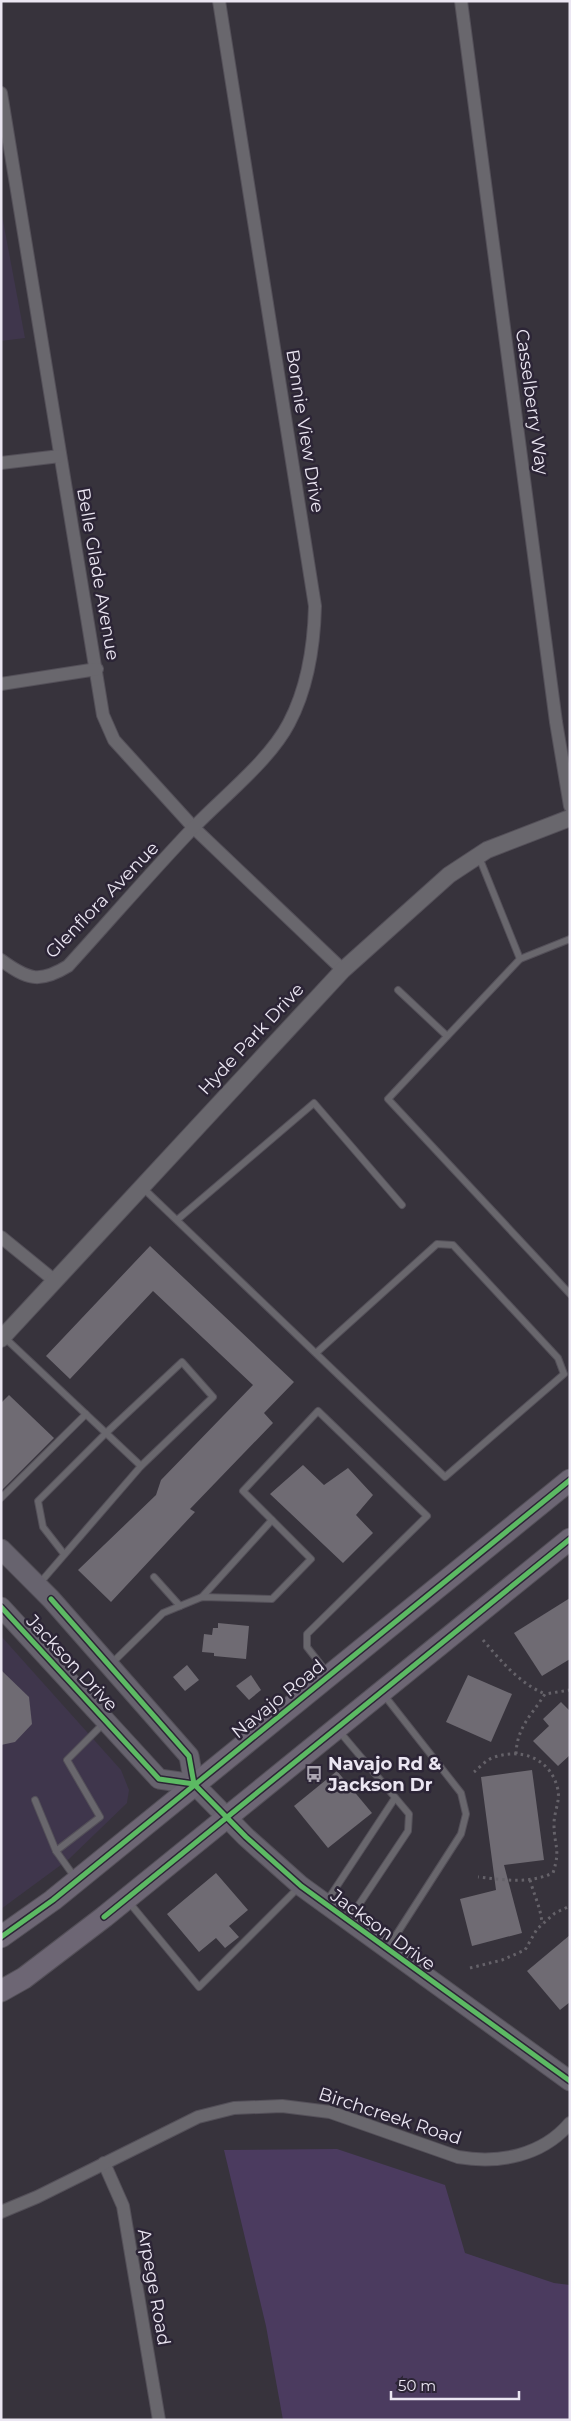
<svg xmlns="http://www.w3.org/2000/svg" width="571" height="2421" viewBox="0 0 571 2421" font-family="Montserrat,sans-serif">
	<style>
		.built { fill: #3f364c }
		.green { fill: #4b3b5f }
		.building { fill: #6f6b73 }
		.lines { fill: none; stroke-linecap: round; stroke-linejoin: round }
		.service-casing { stroke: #545059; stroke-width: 8 }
		.minor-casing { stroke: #545059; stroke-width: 14 }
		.tertiary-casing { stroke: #545059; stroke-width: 18 }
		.secondary-casing { stroke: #545059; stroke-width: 21 }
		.primary-casing { stroke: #545059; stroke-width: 23 }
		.path { stroke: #656269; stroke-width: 3; stroke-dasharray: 2.5 4; stroke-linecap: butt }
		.service { stroke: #69676d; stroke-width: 6 }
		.minor { stroke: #69676d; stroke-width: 12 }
		.tertiary { stroke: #69676d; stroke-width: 16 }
		.secondary { stroke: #67636e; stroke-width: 19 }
		.primary { stroke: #6d6674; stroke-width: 21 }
		.cycleway-casing { stroke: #2c2536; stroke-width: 8 }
		.cycleway { stroke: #5cba63; stroke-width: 5 }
		.labels { text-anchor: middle; stroke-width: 5; stroke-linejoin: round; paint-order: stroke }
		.street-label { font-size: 18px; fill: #ebe6f2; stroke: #2c2536 }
		.poi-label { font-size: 18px; font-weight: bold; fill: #ebe6f2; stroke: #2c2536; text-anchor: start }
	</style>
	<rect width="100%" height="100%" fill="#37333c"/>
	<g class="built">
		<polygon points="1,210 25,338 1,341"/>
		<polygon points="1,1636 121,1770 129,1790 127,1803 69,1859 1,1909"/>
	</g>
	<polygon class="green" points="337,2149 445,2185 465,2253 554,2283 570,2285 570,2420 283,2420 266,2326 224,2150"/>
	<g class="building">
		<polygon points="150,1246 294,1382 264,1413 273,1423 190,1509 195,1512 111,1602 78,1570 156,1495 161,1480 253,1385 153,1291 70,1379 46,1356"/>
		<polygon points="9,1395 54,1438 1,1491 1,1403"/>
		<polygon points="303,1465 324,1485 348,1468 373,1495 356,1515 373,1533 343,1563 270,1494"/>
		<polygon points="570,1598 570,1659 542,1676 514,1633"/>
		<polygon points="218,1623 249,1626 246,1659 214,1656 214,1653 202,1652 204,1634 212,1635 213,1628 218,1628"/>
		<polygon points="187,1665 199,1680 185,1691 173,1677"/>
		<polygon points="1,1670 29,1697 32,1724 15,1742 1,1745"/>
		<polygon points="251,1675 261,1690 249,1700 236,1686"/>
		<polygon points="468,1675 512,1694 491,1742 446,1722"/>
		<polygon points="561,1702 570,1711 570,1755 558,1766 533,1741 549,1726 543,1719"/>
		<polygon points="532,1770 544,1860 504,1865 522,1933 472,1946 460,1899 496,1890 481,1777"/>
		<polygon points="337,1771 372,1813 328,1848 294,1806"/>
		<polygon points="216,1873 248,1910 229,1926 239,1937 225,1948 216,1938 199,1952 167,1914"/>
		<polygon points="570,1935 570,2002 560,2010 527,1971"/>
	</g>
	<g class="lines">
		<g class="service-casing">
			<g id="service">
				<polyline points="479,857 520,959"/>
				<polyline points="570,939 520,959 388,1099 570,1294"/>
				<polyline points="398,990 447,1036"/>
				<polyline points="143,1188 445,1477 564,1374 558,1358 453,1245 437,1244 316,1353"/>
				<polyline points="177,1220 314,1103 402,1205"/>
				<polyline points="4,1337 141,1466 213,1397 182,1362 106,1433 38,1501 43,1527 64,1554"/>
				<polyline points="1,1498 86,1414"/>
				<polyline points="154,1577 180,1606"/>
				<polyline points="39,1584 141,1466"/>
				<polyline points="202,1597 272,1520"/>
				<polyline points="110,1665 163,1613 202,1597 272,1599 311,1559 243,1491 318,1411 427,1516 307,1634 307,1647 328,1674"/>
				<polyline points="384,1695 461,1793 466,1814 461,1834 389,1946"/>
				<polyline points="339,1731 409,1814 408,1831 350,1918"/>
				<polyline points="35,1800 56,1851"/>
				<polyline points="76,1879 56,1851 100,1817 67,1760 104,1723"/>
				<polyline points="128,1901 199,1987 300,1886"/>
				<polyline points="327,1901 395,1798"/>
			</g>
		</g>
		<g class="minor-casing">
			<g id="minor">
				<polyline points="461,1 556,722 570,806"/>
				<polyline points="1,93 103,715 114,740 194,828 343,970"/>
				<polyline points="1,463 60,456"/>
				<polyline points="1,684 97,669"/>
				<path d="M1,960C27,979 39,984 68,966C110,920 151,872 195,826C224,796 270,760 289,723C308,687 314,647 315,606L219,1"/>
				<polyline points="1,1237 55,1281"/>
				<polyline points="104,2163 123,2206 159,2420"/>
				<path d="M1,2212L37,2197L198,2117L234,2108L282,2106L330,2112L458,2157C499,2164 542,2156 570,2123"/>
			</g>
		</g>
		<g class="tertiary-casing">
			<polyline id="tertiary" points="1,1339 343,970 449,875 487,850 570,818"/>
		</g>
		<g class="secondary-casing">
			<g id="secondary">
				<polyline points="1,1549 51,1599 189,1756 194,1784 246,1837 301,1886 570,2081"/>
				<polyline points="1,1607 159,1779 194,1784"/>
			</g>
		</g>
		<g class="primary-casing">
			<g id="primary">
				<polyline points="1,1937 53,1900 570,1480"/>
				<polyline points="1,1991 24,1978 104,1917 570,1539"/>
			</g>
		</g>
		<g class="path">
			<path d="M483,1640C501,1661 519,1683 545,1694"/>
			<path d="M516,1754C517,1727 531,1716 545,1694L570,1690"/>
			<path d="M474,1772C479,1768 485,1761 492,1758C521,1747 551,1758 558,1790C560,1802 554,1812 554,1824C554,1847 561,1848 553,1873C528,1884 505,1880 478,1877"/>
			<path d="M530,1880C534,1895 541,1908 542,1924"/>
			<polyline points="470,1968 502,1960 525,1950 537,1929 555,1913 570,1906"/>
		</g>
		<use href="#service" class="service"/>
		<use href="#minor" class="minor"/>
		<use href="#tertiary" class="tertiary"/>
		<use href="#secondary" class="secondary"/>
		<use href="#primary" class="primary"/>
		<g class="cycleway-casing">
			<g id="cycleway">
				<polyline points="51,1599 189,1756 194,1784 246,1837 301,1886 570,2081"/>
				<polyline points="1,1607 159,1779 194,1784"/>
				<polyline points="104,1917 570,1539"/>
				<polyline points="1,1937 53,1900 570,1480"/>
			</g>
		</g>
		<use href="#cycleway" class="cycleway"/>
	</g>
	<defs>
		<g id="bus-bare" transform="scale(1.35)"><path d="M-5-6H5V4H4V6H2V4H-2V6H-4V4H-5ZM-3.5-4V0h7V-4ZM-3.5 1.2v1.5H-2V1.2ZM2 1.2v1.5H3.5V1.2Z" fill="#aca7b2" stroke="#2c2536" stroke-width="2.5" paint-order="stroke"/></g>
	</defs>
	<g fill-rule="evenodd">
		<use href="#bus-bare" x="314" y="1774"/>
	</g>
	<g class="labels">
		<g class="street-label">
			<text transform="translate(532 402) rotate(82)" y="6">Casselberry Way</text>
			<text transform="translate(305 431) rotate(81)" y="6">Bonnie View Drive</text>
			<text transform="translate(98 574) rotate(80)" y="6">Belle Glade Avenue</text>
			<text transform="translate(102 900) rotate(-46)" y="6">Glenflora Avenue</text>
			<text transform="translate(251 1039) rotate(-47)" y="6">Hyde Park Drive</text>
			<text transform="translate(72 1663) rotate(47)" y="6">Jackson Drive</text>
			<text transform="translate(278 1699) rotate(-39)" y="6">Navajo Road</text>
			<text transform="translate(383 1930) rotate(36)" y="6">Jackson Drive</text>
			<text transform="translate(390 2116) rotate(18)" y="6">Birchcreek Road</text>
			<text transform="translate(154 2287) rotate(80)" y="6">Arpege Road</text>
		</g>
		<g class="poi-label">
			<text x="328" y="1770">Navajo Rd &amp;<tspan x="328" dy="21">Jackson Dr</tspan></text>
		</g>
	</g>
	<rect width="571" height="2421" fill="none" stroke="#ebe6f2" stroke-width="5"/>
	<path d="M391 2391v8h128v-8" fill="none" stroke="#ebe6f2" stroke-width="2.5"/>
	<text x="398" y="2391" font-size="15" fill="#ebe6f2" stroke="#2c2536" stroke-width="4" paint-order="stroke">50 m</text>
</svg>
